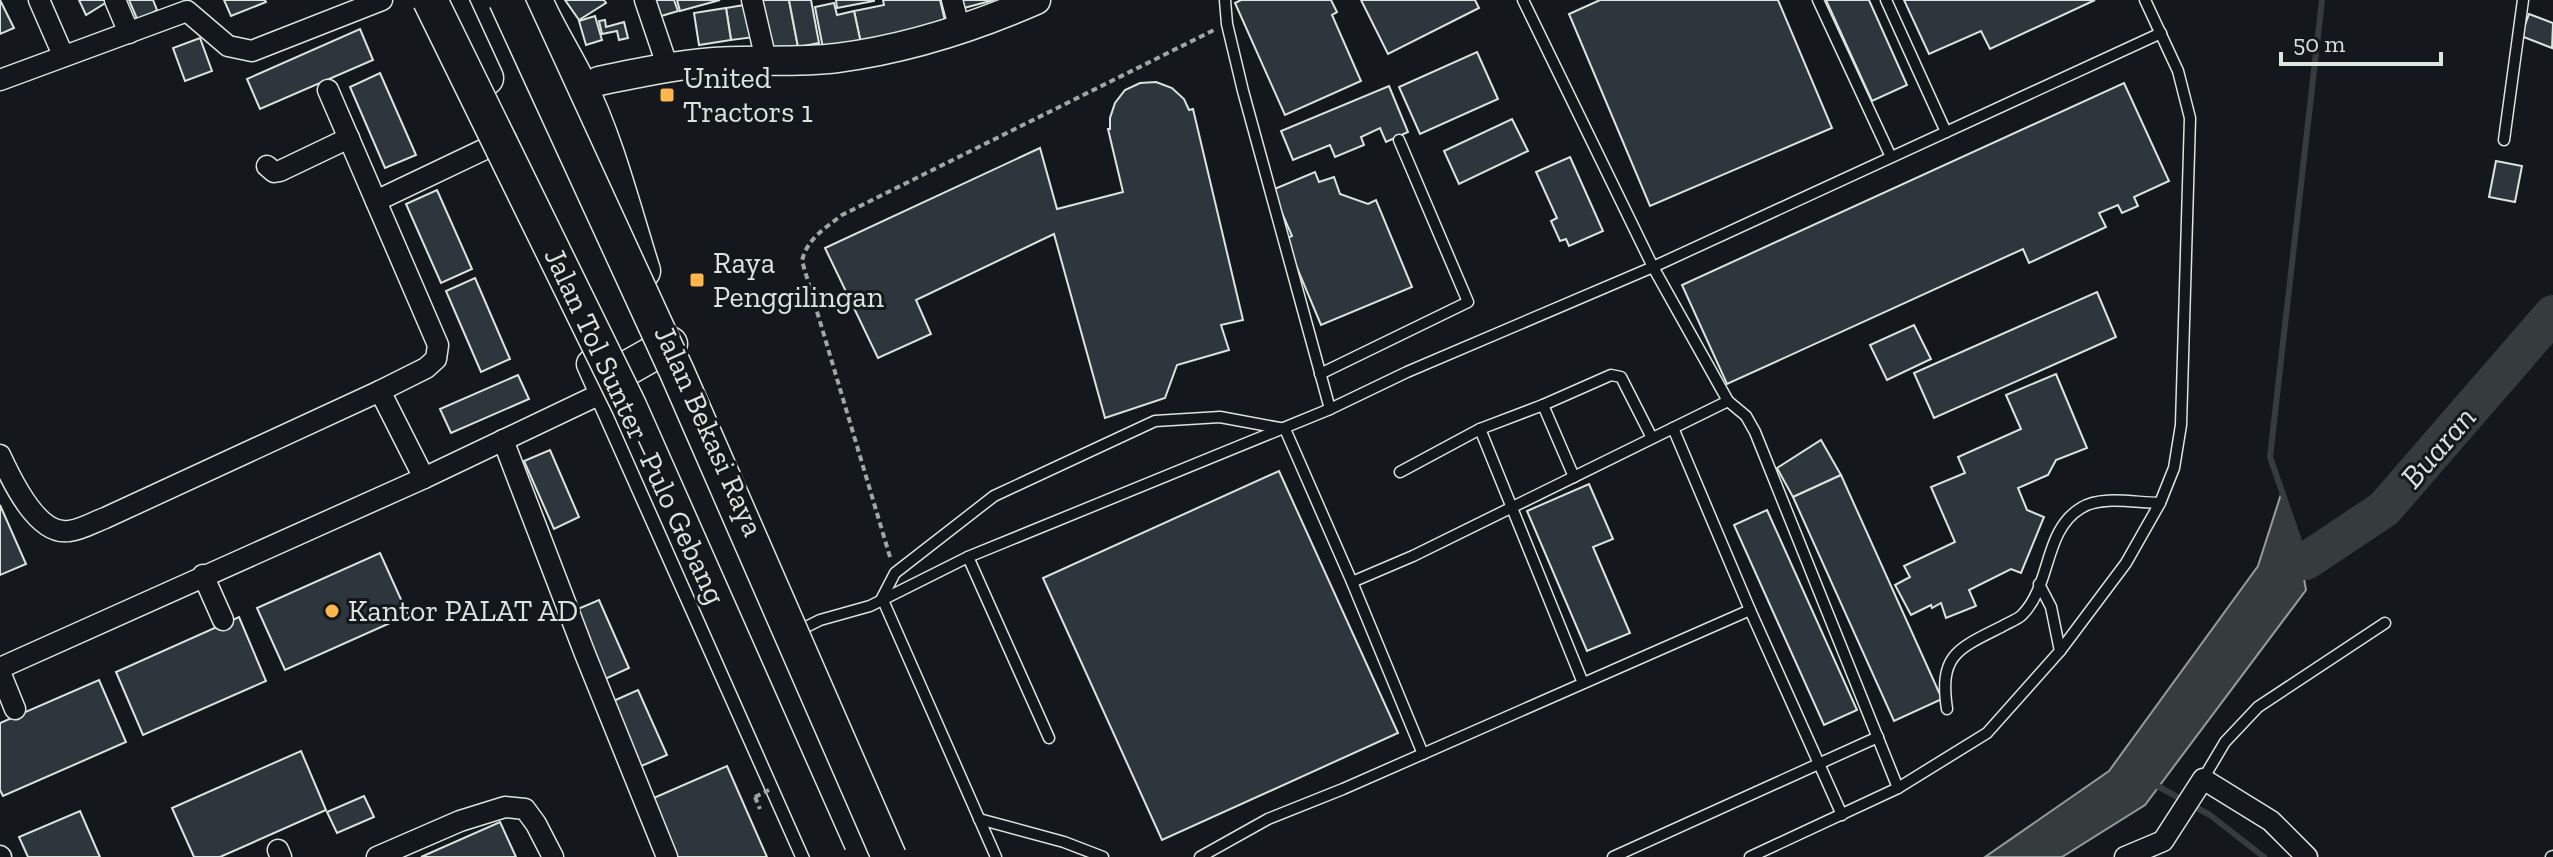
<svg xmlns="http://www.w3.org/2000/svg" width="2553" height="857" viewBox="0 0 2553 857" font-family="'Zilla Slab',serif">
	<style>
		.water { fill: #363b3e; stroke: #939e99; stroke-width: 2 }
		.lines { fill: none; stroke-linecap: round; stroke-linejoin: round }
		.stream { stroke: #363b3e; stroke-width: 6 }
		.river { stroke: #363b3e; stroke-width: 38 }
		.building { fill: #2c363c; stroke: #d8e6dc; stroke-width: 2 }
		.lane-casing { stroke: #d8e6dc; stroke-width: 13 }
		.street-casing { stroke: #d8e6dc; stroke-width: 23 }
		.secondary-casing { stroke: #d8e6dc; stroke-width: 31 }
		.highway-casing { stroke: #d8e6dc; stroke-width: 37 }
		.path { stroke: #9da8a2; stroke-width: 4; stroke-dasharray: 6 4; stroke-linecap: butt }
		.lane { stroke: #14181c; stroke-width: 10 }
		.street { stroke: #14181c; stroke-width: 20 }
		.secondary { stroke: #14181c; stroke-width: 28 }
		.highway { stroke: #14181c; stroke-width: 34 }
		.highway-bridge-casing { stroke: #d8e6dc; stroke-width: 37; stroke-linecap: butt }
		.path-bridge { stroke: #9da8a2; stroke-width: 4; stroke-dasharray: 6 4; stroke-linecap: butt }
		.highway-bridge { stroke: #14181c; stroke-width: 34 }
		.poi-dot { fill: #ffb74d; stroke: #14181c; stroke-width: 3 }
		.labels { text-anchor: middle; stroke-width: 6; stroke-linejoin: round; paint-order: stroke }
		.poi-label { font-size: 30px; fill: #d8e6dc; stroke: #14181c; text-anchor: start }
		.street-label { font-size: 30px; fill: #d8e6dc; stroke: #14181c }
		.water-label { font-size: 32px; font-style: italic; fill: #d8e6dc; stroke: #14181c }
	</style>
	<rect width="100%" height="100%" fill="#14181c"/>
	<polygon class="water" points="2282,491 2297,538 2306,590 2145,805 2062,857 1985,857 2109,771 2258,566"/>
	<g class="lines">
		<g class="stream">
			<polyline points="2299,569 2306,561 2270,457 2322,0"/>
			<polyline points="2152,783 2210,815 2264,857"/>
		</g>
		<polyline class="river" points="2306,561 2384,509 2553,314"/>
	</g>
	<g class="building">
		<polygon points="0,0 14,28 0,34"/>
		<polygon points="79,0 106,0 107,2 86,15"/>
		<polygon points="129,0 153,0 157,10 138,21"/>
		<polygon points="224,0 265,0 266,2 231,16"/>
		<polygon points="565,0 604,0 606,3 579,20"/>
		<polygon points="649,0 674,0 678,11 658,17"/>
		<polygon points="677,0 720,0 680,11"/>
		<polygon points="760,0 789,0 798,47 769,52"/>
		<polygon points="789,0 811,0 819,43 798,47"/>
		<polygon points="836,0 874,0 874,1 837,8"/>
		<polygon points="883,0 940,0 947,29 862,48 854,11 884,5"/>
		<polygon points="961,0 994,0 964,8"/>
		<polygon points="1241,0 1331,0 1337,12 1332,15 1361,81 1285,115 1235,3"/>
		<polygon points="1361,0 1475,0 1479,8 1388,54"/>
		<polygon points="1600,0 1778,0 1832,128 1650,206 1569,14"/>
		<polygon points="1826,0 1869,0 1907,85 1872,101"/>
		<polygon points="1904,0 2095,0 1990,49 1981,31 1929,54"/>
		<polygon points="834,3 837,15 854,11 862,48 823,48 815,7"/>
		<polygon points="750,4 755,37 731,40 726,8"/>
		<polygon points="726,8 731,40 699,45 694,13"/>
		<polygon points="2529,14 2553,23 2552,48 2521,36"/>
		<polygon points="595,16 602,40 586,45 579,21"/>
		<polygon points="605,20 606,27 624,22 628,38 619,40 617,31 602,34 599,21"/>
		<polygon points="360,29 373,60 260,109 247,79"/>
		<polygon points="200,38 212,71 185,81 173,48"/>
		<polygon points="1477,52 1498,99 1420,134 1399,87"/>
		<polygon points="380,73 416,155 385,168 350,87"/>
		<polygon points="1156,82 1172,88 1184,99 1189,110 1193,109 1243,320 1221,325 1229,350 1177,365 1165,398 1105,418 1054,234 916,300 931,334 878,358 825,248 1040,148 1057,209 1123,192 1108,129 1110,129 1110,118 1115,103 1125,90 1140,83"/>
		<polygon points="2124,83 2169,181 2134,197 2138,206 2122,213 2118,205 2099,213 2106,227 2029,263 2023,249 1727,384 1682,285"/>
		<polygon points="1389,86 1408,132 1386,142 1380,128 1361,137 1364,145 1335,157 1330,145 1293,160 1281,131"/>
		<polygon points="1512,119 1528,151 1459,184 1444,151"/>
		<polygon points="1570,157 1603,231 1569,246 1566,239 1560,241 1551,221 1557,218 1536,172"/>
		<polygon points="2496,161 2522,166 2515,202 2489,197"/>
		<polygon points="1315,172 1319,182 1334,177 1340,194 1368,204 1376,200 1412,287 1321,325 1285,239 1292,236 1272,190"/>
		<polygon points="437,190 472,269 441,283 406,204"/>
		<polygon points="475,278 510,359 481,372 446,291"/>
		<polygon points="2097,292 2116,337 1934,418 1914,373"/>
		<polygon points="1914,325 1931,359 1887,380 1870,345"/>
		<polygon points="2056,374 2087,448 2056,460 2048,475 2018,488 2027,510 2044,517 2021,573 2011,569 1969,590 1976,606 1946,618 1941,603 1932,608 1931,605 1911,615 1895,585 1910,577 1904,566 1955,542 1931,487 1965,473 1958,457 2021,429 2006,395"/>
		<polygon points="518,375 529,399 451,433 440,409"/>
		<polygon points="1821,440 1841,475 1793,497 1777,468"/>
		<polygon points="550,450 579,517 554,529 524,461"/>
		<polygon points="1279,471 1398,733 1162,840 1043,578"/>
		<polygon points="1841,475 1942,699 1894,721 1793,497"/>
		<polygon points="1589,484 1613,539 1593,547 1630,633 1587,651 1527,511"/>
		<polygon points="0,505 26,564 0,575"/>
		<polygon points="1767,510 1857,710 1824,725 1734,525"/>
		<polygon points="380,553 408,615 285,670 257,608"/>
		<polygon points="599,600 629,668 603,680 573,611"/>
		<polygon points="239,617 266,681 143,735 116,672"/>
		<polygon points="99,680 126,742 3,796 0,790 0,723"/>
		<polygon points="638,690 667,755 639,767 611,702"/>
		<polygon points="301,751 326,810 220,857 194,857 172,808"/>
		<polygon points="727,766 767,857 674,857 649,800"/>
		<polygon points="364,796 374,817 337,833 327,812"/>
		<polygon points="80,811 100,857 28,857 19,837"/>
		<polygon points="500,822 516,857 421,857"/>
	</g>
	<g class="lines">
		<g class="lane-casing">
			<g id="lane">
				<polyline points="1225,0 1227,24 1243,91 1330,409"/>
				<polyline points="1523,0 1653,267 1728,401 1746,416 1755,432 1898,788"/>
				<polyline points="1818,0 1891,157"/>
				<polyline points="1886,0 1946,132"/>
				<polyline points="2504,140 2523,0"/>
				<polyline points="1320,374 1468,302 1399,140"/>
				<polyline points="1543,405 1574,477"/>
				<polyline points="1673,428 1750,610 1842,815"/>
				<polyline points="1480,429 1583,683"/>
				<polyline points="1400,472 1480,429 1543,405 1611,375 1621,377 1652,438"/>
				<polyline points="968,557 1049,738"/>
				<polyline points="1352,582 1423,754"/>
				<polyline points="2039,584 2051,607 2060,651"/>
				<polyline points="798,631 820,620 870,606 968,557 1330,409 1407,372 1653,267 2161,33"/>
				<path d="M1947,709C1939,655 1957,649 2001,627C2007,623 2017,620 2022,615C2052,585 2043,531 2081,508C2101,495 2136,503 2160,503"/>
				<polyline points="2203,779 2225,742 2258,707 2385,623"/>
				<polyline points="979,819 1064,842 1103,857"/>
				<polyline points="996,857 882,598 895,573 994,496 1155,421 1220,417 1285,429 1352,582 1413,556 1728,401"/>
				<polyline points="1200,857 1268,819 1343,789 1750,610"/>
				<polyline points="1613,857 1878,737"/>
				<polyline points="1750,857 1898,788 1987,733 2060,651 2126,563 2160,503 2174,468 2181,425 2190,118 2178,71 2145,0"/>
				<polyline points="2551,857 2553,856"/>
			</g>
		</g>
		<g class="street-casing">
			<g id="street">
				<polyline points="39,0 63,55"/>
				<polyline points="115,0 129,33"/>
				<polyline points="645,0 668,68"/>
				<polyline points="752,0 766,60"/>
				<polyline points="952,0 960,30"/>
				<polyline points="0,80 187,11 228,46 252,51 382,0"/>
				<polyline points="328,90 438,345 436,359 426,368 380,391"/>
				<polyline points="267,166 274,172 280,171 349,138"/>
				<polyline points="376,201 506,139"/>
				<polyline points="503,440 585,654 667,857"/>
				<path d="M0,455C11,479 37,536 69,531C81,530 94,522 105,518L380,391L424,478"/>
				<polyline points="203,575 223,620"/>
				<polyline points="0,668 424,478 615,387"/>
				<polyline points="0,672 15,709"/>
				<polyline points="278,850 281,857"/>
				<polyline points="0,856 1,857"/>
				<polyline points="377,857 460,821 505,807 525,809 536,824 553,857"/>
				<polyline points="2125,857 2163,841 2203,779 2271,821 2307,857"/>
			</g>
		</g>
		<g class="secondary-casing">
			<g id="secondary">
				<path d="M599,81C637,73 675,65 714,62C755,59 796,63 837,58C906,49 972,28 1036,0"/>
				<polyline points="591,364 811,857"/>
			</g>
		</g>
		<g class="highway-casing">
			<g id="highway">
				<polyline points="450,0 486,78"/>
				<path d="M535,0C547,29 564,54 578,83C607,142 623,208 643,271"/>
				<polyline points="622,371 670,344"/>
			</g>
		</g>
		<g class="path">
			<path d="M890,557L802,261C807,239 824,229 842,215L1214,30"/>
			<polyline points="755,797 760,809"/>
		</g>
		<use href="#lane" class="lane"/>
		<use href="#street" class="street"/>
		<use href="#secondary" class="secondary"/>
		<use href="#highway" class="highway"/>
		<g class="highway-bridge-casing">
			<g id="highway-bridge">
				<polyline points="430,0 629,406 829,857"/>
				<polyline points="506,0 677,372 889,857"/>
			</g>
		</g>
		<polyline class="path-bridge" points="755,797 769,790"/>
		<use href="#highway-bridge" class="highway-bridge"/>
	</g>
	<g class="poi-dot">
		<rect x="659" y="87" width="16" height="16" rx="4"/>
		<rect x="689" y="272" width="16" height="16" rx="4"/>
		<circle cx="332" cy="611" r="8"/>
	</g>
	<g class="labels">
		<g class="poi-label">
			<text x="683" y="88">United<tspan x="683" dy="34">Tractors 1</tspan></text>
			<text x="713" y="273">Raya<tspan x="713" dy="34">Penggilingan</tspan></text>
			<text x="348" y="621">Kantor PALAT AD</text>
		</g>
		<g class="street-label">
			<text transform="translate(635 426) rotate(65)" y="10">Jalan Tol Sunter–Pulo Gebang</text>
			<text transform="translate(709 431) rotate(66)" y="10">Jalan Bekasi Raya</text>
		</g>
		<g class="water-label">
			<text transform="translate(2438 447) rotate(-49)" y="11">Buaran</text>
		</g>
	</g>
	<path d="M2281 52v12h160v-12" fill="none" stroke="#d8e6dc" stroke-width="4"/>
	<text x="2293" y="52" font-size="24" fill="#d8e6dc" stroke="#14181c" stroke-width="6" paint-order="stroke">50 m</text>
</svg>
